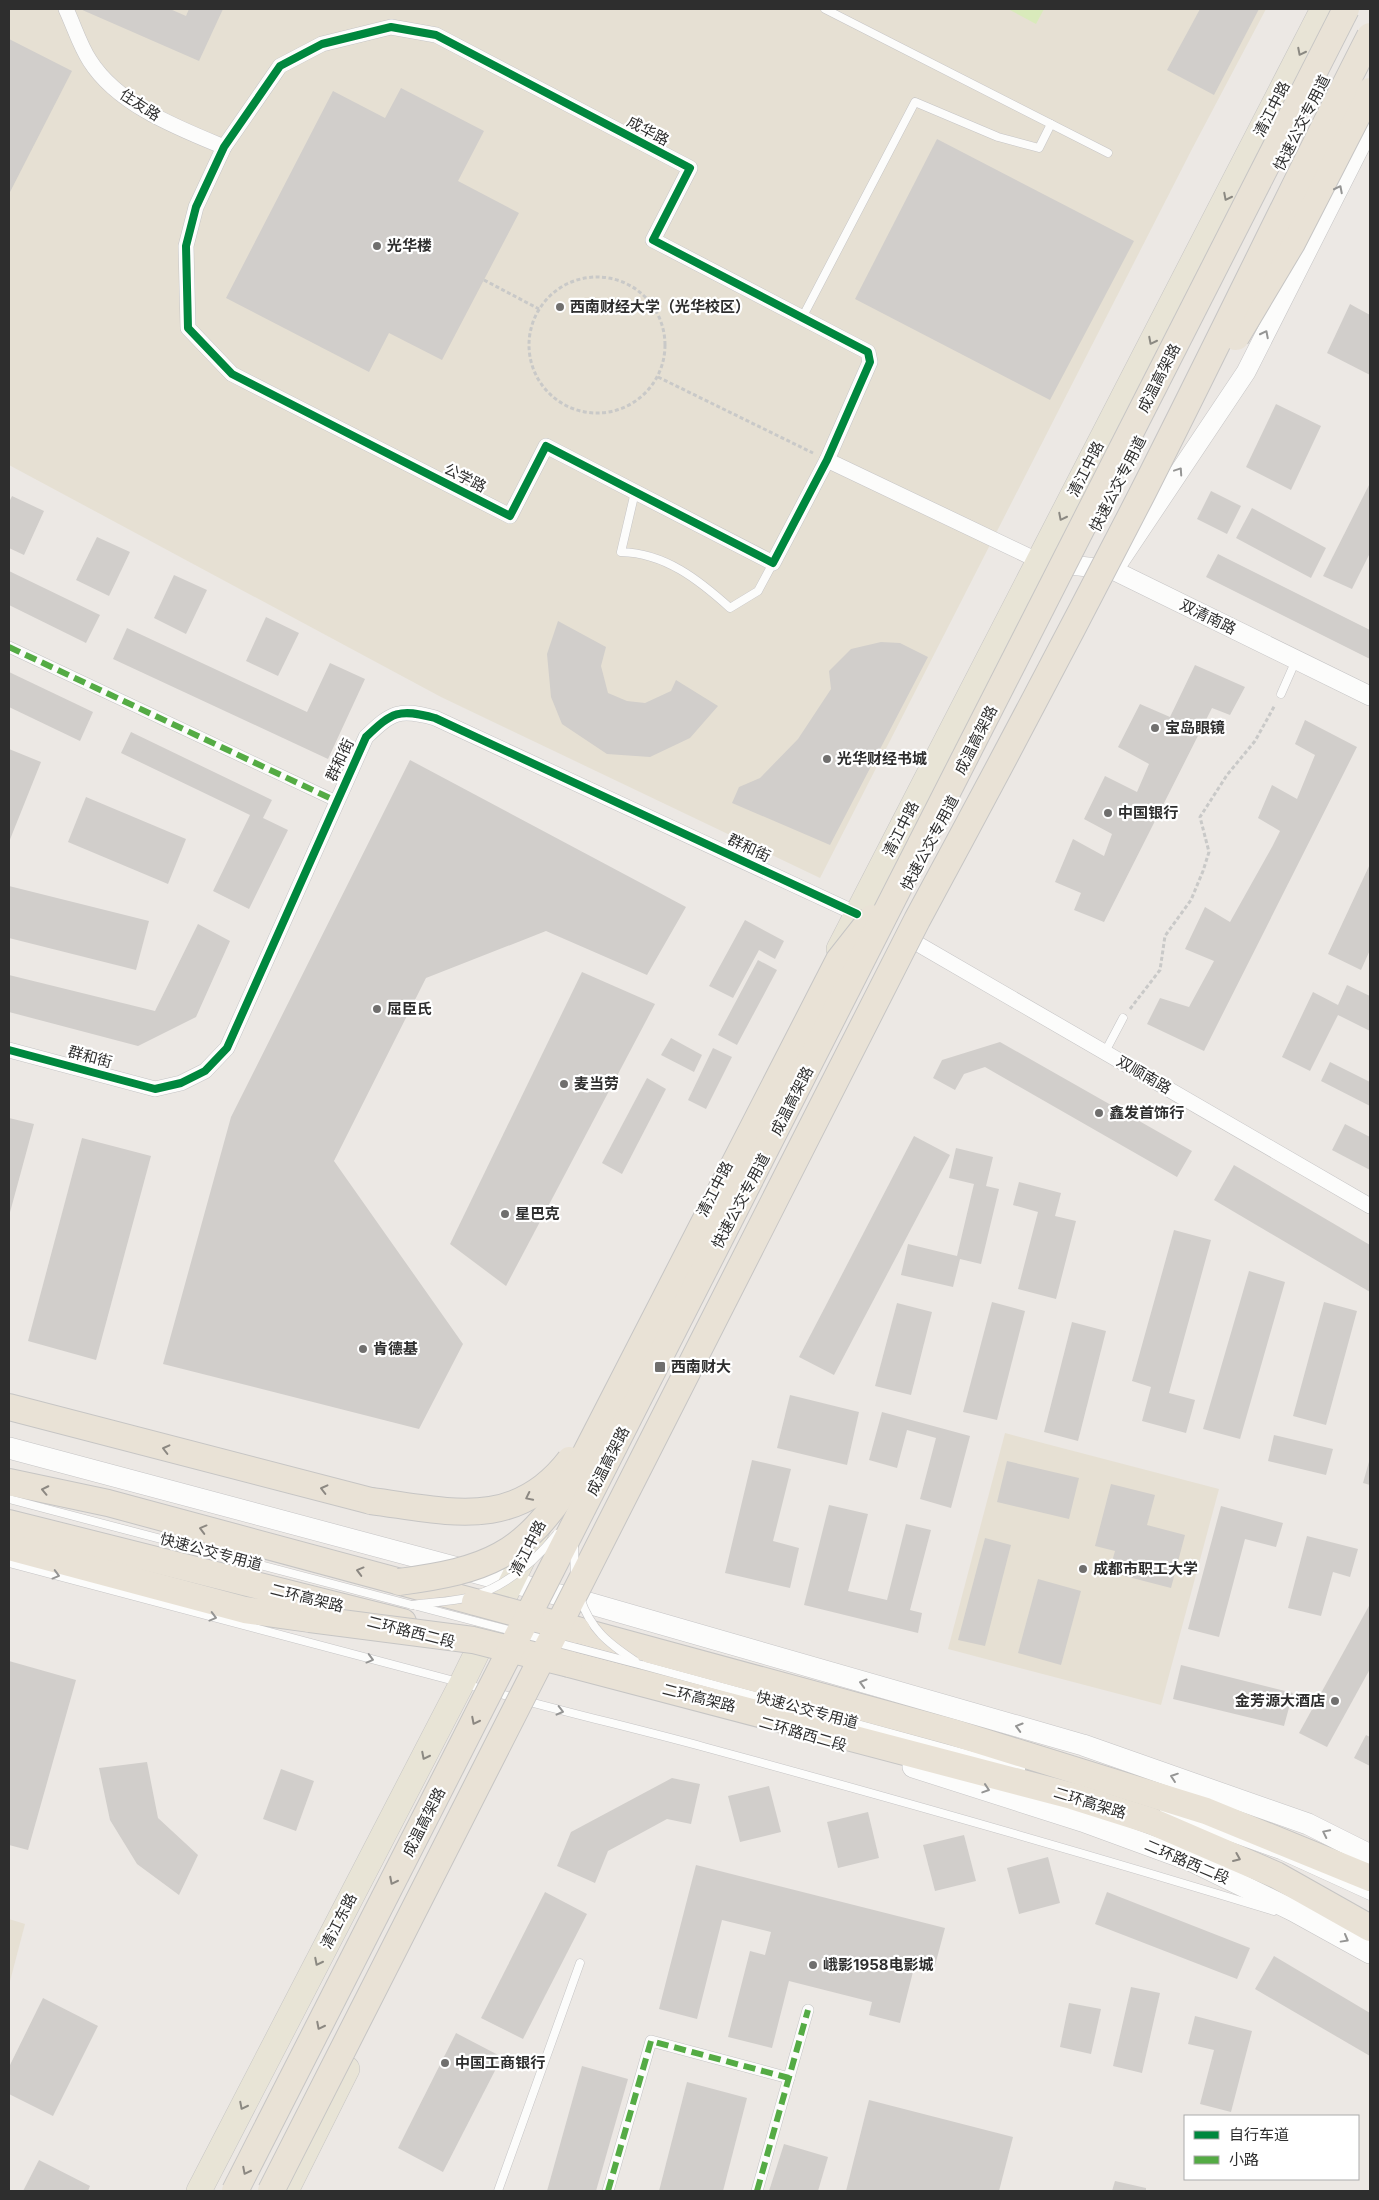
<svg xmlns="http://www.w3.org/2000/svg" width="1379" height="2200" viewBox="0 0 1379 2200" font-family="Inter,'Noto Sans SC',sans-serif">
	<style>
		.education { fill: #e6e0d3 }
		.pitch { fill: #d9eabb }
		.building { fill: #d1cecb }
		.lines { fill: none; stroke-linecap: round; stroke-linejoin: round }
		.service-casing { stroke: #c5c4c5; stroke-width: 9 }
		.pedestrian-casing { stroke: #c5c4c5; stroke-width: 12 }
		.minor-casing { stroke: #c5c4c5; stroke-width: 16 }
		.tertiary-casing { stroke: #c5c4c5; stroke-width: 20 }
		.secondary-casing { stroke: #c5c4c5; stroke-width: 22 }
		.primary-casing { stroke: #c6c5c4; stroke-width: 26 }
		.trunk-casing { stroke: #c6c5c4; stroke-width: 28 }
		.path { stroke: #c9c9c8; stroke-width: 3; stroke-dasharray: 4 2.5; stroke-linecap: butt }
		.service { stroke: #fcfcfb; stroke-width: 8 }
		.pedestrian { stroke: #fcfcfb; stroke-width: 11 }
		.minor { stroke: #fcfcfb; stroke-width: 15 }
		.tertiary { stroke: #fcfcfb; stroke-width: 19 }
		.secondary { stroke: #fcfcfb; stroke-width: 21 }
		.primary { stroke: #e8e4d6; stroke-width: 25 }
		.trunk { stroke: #e9e2d6; stroke-width: 26 }
		.service-bridge-casing { stroke: #c5c4c5; stroke-width: 9; stroke-linecap: butt }
		.trunk-bridge-casing { stroke: #c6c5c4; stroke-width: 28; stroke-linecap: butt }
		.service-bridge { stroke: #fcfcfb; stroke-width: 8 }
		.trunk-bridge { stroke: #e9e2d6; stroke-width: 26 }
		.quiet { stroke: #54ab44; stroke-width: 6; stroke-dasharray: 12 6; stroke-linecap: butt }
		.cycleway-casing { stroke: #fff; stroke-width: 11 }
		.cycleway { stroke: #00873e; stroke-width: 8 }
		.oneway { stroke: #8b8982 }
		.oneway2 { stroke: #959594 }
		.oneway3 { stroke: #8c8882 }
		.poi-dot { fill: #706f6e; stroke: #fff; stroke-width: 2 }
		.labels { text-anchor: middle; stroke-width: 4.5; stroke-linejoin: round; paint-order: stroke }
		.street-label { font-size: 15px; fill: #2e2e2e; stroke: #fff }
		.poi-label { font-size: 15px; font-weight: bold; fill: #2e2e2e; stroke: #fff; text-anchor: start }
	</style>
	<rect width="100%" height="100%" fill="#ece8e4"/>
	<g class="education">
		<polygon points="9,9 1266,9 1192,149 820,878 441,697 9,465"/>
		<polygon points="1005,1433 1219,1489 1161,1705 948,1649"/>
		<polygon points="9,1919 25,1924 9,1985"/>
	</g>
	<polygon class="pitch" points="1008,9 1044,9 1036,24"/>
	<g class="building">
		<polygon points="80,9 170,9 186,16 189,9 223,9 199,61"/>
		<polygon points="1200,9 1259,9 1214,95 1167,70"/>
		<polygon points="9,39 72,71 9,194"/>
		<polygon points="401,88 484,131 458,181 519,213 442,360 389,333 369,372 226,298 333,91 385,118"/>
		<polygon points="937,139 1134,241 1050,400 855,299"/>
		<polygon points="1350,304 1370,315 1370,375 1327,353"/>
		<polygon points="1276,404 1321,426 1291,490 1246,467"/>
		<polygon points="1370,483 1370,553 1352,589 1323,576"/>
		<polygon points="1211,491 1241,506 1227,534 1197,519"/>
		<polygon points="12,496 44,511 24,555 9,548 9,502"/>
		<polygon points="1252,508 1326,548 1311,578 1236,538"/>
		<polygon points="97,537 130,552 109,596 76,580"/>
		<polygon points="1218,554 1370,630 1370,659 1206,577"/>
		<polygon points="9,571 100,615 86,643 9,605"/>
		<polygon points="174,575 207,590 186,634 154,618"/>
		<polygon points="266,617 299,633 278,676 246,661"/>
		<polygon points="558,621 606,647 601,666 608,693 627,701 645,703 671,691 676,680 718,706 690,738 650,757 607,754 562,724 551,697 547,654"/>
		<polygon points="127,628 307,712 330,663 365,679 328,759 113,659"/>
		<polygon points="881,642 900,643 928,657 830,845 732,803 739,787 760,778 798,739 831,689 829,671 851,649"/>
		<polygon points="1195,665 1245,687 1230,715 1212,708 1104,922 1074,910 1081,893 1055,882 1073,839 1104,856 1112,834 1084,819 1105,776 1137,792 1149,764 1118,747 1140,704 1170,717"/>
		<polygon points="9,672 93,712 80,741 9,707"/>
		<polygon points="1305,720 1357,747 1204,1051 1147,1024 1160,998 1189,1007 1214,961 1185,949 1205,907 1230,922 1272,847 1280,831 1258,818 1272,785 1297,799 1315,755 1295,744"/>
		<polygon points="131,732 272,800 263,818 288,830 249,909 213,891 250,815 121,753"/>
		<polygon points="9,749 41,762 9,842"/>
		<polygon points="410,760 686,907 647,975 546,931 426,978 334,1161 463,1344 419,1429 163,1364 231,1117"/>
		<polygon points="86,797 186,839 168,884 68,842"/>
		<polygon points="1370,864 1370,950 1361,970 1328,954"/>
		<polygon points="9,886 149,921 136,970 9,938"/>
		<polygon points="745,920 784,941 775,959 759,950 733,998 709,986"/>
		<polygon points="198,924 230,941 196,1017 138,1046 9,1012 9,975 155,1011"/>
		<polygon points="758,960 777,970 737,1045 718,1035"/>
		<polygon points="582,972 655,1004 506,1286 450,1244"/>
		<polygon points="1347,985 1370,996 1370,1031 1338,1015 1310,1071 1282,1057 1313,992 1338,1005"/>
		<polygon points="671,1038 702,1055 694,1072 661,1055"/>
		<polygon points="1000,1042 1192,1151 1177,1177 985,1067 964,1074 955,1090 933,1078 942,1060"/>
		<polygon points="713,1048 732,1057 706,1109 688,1100"/>
		<polygon points="1330,1062 1370,1082 1370,1106 1321,1081"/>
		<polygon points="647,1078 666,1089 622,1174 602,1163"/>
		<polygon points="9,1118 34,1124 9,1216"/>
		<polygon points="1345,1124 1370,1137 1370,1170 1332,1150"/>
		<polygon points="914,1136 950,1155 834,1375 799,1357"/>
		<polygon points="82,1138 151,1156 96,1360 28,1341"/>
		<polygon points="956,1148 993,1157 986,1186 999,1189 981,1264 960,1259 953,1287 901,1275 908,1244 957,1256 974,1184 949,1178"/>
		<polygon points="1234,1165 1370,1245 1370,1292 1214,1200"/>
		<polygon points="1019,1182 1061,1193 1055,1216 1076,1221 1056,1299 1018,1289 1038,1212 1013,1205"/>
		<polygon points="1174,1230 1211,1240 1169,1393 1195,1400 1186,1433 1142,1421 1151,1387 1132,1381"/>
		<polygon points="1249,1271 1285,1282 1240,1439 1203,1429"/>
		<polygon points="992,1302 1025,1311 997,1420 963,1412"/>
		<polygon points="1324,1302 1357,1311 1326,1425 1293,1416"/>
		<polygon points="897,1303 932,1312 911,1395 875,1386"/>
		<polygon points="1072,1322 1106,1331 1078,1441 1044,1432"/>
		<polygon points="790,1395 859,1412 847,1465 777,1448"/>
		<polygon points="882,1412 970,1436 951,1508 920,1499 936,1438 907,1430 897,1468 869,1460"/>
		<polygon points="1274,1435 1333,1449 1326,1475 1268,1461"/>
		<polygon points="1370,1458 1370,1485 1363,1483"/>
		<polygon points="752,1460 791,1469 773,1541 799,1548 790,1588 725,1573"/>
		<polygon points="1007,1461 1079,1478 1069,1519 997,1502"/>
		<polygon points="1111,1484 1155,1495 1147,1525 1185,1535 1171,1588 1109,1572 1115,1551 1095,1546"/>
		<polygon points="829,1505 868,1514 848,1591 887,1600 906,1524 931,1530 910,1610 922,1613 918,1633 804,1605"/>
		<polygon points="1221,1506 1283,1523 1276,1547 1245,1539 1219,1637 1188,1629"/>
		<polygon points="1307,1536 1358,1549 1350,1577 1333,1572 1321,1616 1288,1608"/>
		<polygon points="985,1538 1011,1545 985,1646 958,1640"/>
		<polygon points="1038,1579 1081,1591 1061,1665 1018,1653"/>
		<polygon points="1370,1604 1370,1669 1327,1747 1299,1733"/>
		<polygon points="9,1661 76,1680 28,1850 9,1845"/>
		<polygon points="1181,1665 1293,1693 1284,1726 1173,1699"/>
		<polygon points="1366,1735 1370,1737 1370,1766 1354,1758"/>
		<polygon points="147,1762 158,1818 198,1855 179,1895 137,1864 110,1820 99,1768"/>
		<polygon points="281,1769 314,1781 296,1831 263,1819"/>
		<polygon points="672,1778 700,1784 691,1824 667,1819 608,1851 595,1883 557,1866 571,1832"/>
		<polygon points="769,1786 781,1832 740,1842 728,1796"/>
		<polygon points="868,1812 879,1858 838,1868 827,1822"/>
		<polygon points="964,1835 976,1881 935,1891 923,1845"/>
		<polygon points="1048,1857 1060,1903 1019,1914 1007,1868"/>
		<polygon points="696,1865 945,1928 933,1973 914,1968 900,2023 869,2015 872,2002 789,1981 772,2048 728,2037 750,1951 765,1955 771,1932 722,1920 697,2019 659,2009"/>
		<polygon points="545,1892 587,1914 523,2039 481,2018"/>
		<polygon points="1107,1892 1250,1948 1237,1979 1095,1924"/>
		<polygon points="1274,1956 1370,2013 1370,2056 1255,1989"/>
		<polygon points="1131,1987 1160,1993 1142,2073 1113,2066"/>
		<polygon points="43,1998 98,2026 53,2116 9,2094 9,2067"/>
		<polygon points="1069,2003 1101,2009 1091,2054 1060,2047"/>
		<polygon points="1195,2016 1252,2031 1231,2112 1200,2104 1214,2050 1188,2044"/>
		<polygon points="456,2033 502,2057 443,2172 398,2148"/>
		<polygon points="582,2066 628,2079 596,2191 547,2191"/>
		<polygon points="687,2082 747,2098 723,2191 659,2191"/>
		<polygon points="869,2100 1013,2137 999,2191 846,2191"/>
		<polygon points="784,2144 828,2157 818,2191 769,2191"/>
		<polygon points="39,2160 90,2186 88,2191 23,2191"/>
		<polygon points="1115,2181 1146,2188 1146,2191 1112,2191"/>
	</g>
	<g class="lines">
		<g class="service-casing">
			<g id="service">
				<polyline points="825,9 1108,153"/>
				<polyline points="802,318 915,102 998,137 1039,148 1051,124"/>
				<path d="M635,492L621,552C665,553 699,580 730,608L758,591L773,563"/>
				<polyline points="1281,694 1296,660"/>
				<polyline points="1105,1052 1123,1018"/>
				<polyline points="9,1499 412,1605"/>
				<path d="M9,1563L462,1683C542,1707 623,1725 704,1747C895,1799 1085,1853 1274,1911"/>
				<polyline points="642,1665 1021,1769"/>
				<polyline points="1163,1813 1280,1855 1370,1896"/>
				<polyline points="498,2191 580,1963"/>
			</g>
		</g>
		<g class="pedestrian-casing">
			<g id="pedestrian">
				<polyline points="9,647 336,801"/>
				<polyline points="608,2191 651,2041 789,2078"/>
				<polyline points="757,2191 808,2010"/>
			</g>
		</g>
		<g class="minor-casing">
			<g id="minor">
				<path d="M66,9C74,26 80,46 90,61C118,105 178,128 224,147"/>
				<polygon points="391,27 436,35 690,168 653,240 868,352 870,362 827,460 773,563 546,446 510,516 232,374 188,328 186,246 196,207 224,147 280,66 322,44"/>
				<polyline points="827,460 1039,561"/>
				<polyline points="918,944 1370,1206"/>
				<path d="M9,1050L155,1089L181,1083L205,1071L227,1048L366,737C392,712 399,708 435,718L857,914"/>
			</g>
		</g>
		<g class="tertiary-casing">
			<g id="tertiary">
				<polyline points="1054,563 1113,570 1370,696"/>
				<polyline points="1117,565 1246,372 1370,127"/>
			</g>
		</g>
		<g class="secondary-casing">
			<g id="secondary">
				<polyline points="9,1448 578,1600 1083,1745 1308,1824 1370,1855"/>
				<polyline points="913,1767 1082,1821 1194,1862 1294,1911 1370,1953"/>
			</g>
		</g>
		<g class="primary-casing">
			<g id="primary">
				<polyline points="839,949 1323,9"/>
				<polyline points="199,2191 462,1683 539,1526"/>
				<polyline points="286,2191 347,2069"/>
			</g>
		</g>
		<g class="trunk-casing">
			<g id="trunk">
				<polyline points="9,1407 371,1501"/>
				<polyline points="9,1482 108,1503 475,1602"/>
				<polyline points="9,1523 403,1622"/>
				<polyline points="9,1547 245,1610 310,1619"/>
				<polyline points="577,1630 952,1732 1206,1811 1370,1878"/>
				<polyline points="569,1664 1072,1796 1151,1821 1276,1875 1370,1928"/>
			</g>
		</g>
		<g class="path">
			<circle cx="597" cy="345" r="68"/>
			<polyline points="484,280 539,309"/>
			<polyline points="658,377 813,453"/>
			<polyline points="1130,1009 1160,970 1165,936 1191,900 1203,871 1209,852 1200,817 1227,775 1255,741 1275,705"/>
		</g>
		<use href="#service" class="service"/>
		<use href="#pedestrian" class="pedestrian"/>
		<use href="#minor" class="minor"/>
		<use href="#tertiary" class="tertiary"/>
		<use href="#secondary" class="secondary"/>
		<use href="#primary" class="primary"/>
		<use href="#trunk" class="trunk"/>
		<g class="service-bridge-casing">
			<g id="service-bridge">
				<polyline points="574,1547 575,1578"/>
				<path d="M580,1598C591,1630 608,1643 635,1661"/>
				<path d="M412,1605C431,1602 452,1602 470,1597C506,1587 535,1561 557,1534"/>
				<polyline points="417,1606 642,1665"/>
			</g>
		</g>
		<g class="trunk-bridge-casing">
			<g id="trunk-bridge">
				<polyline points="1236,337 1292,243 1370,91"/>
				<path d="M371,1501C448,1511 515,1532 570,1460"/>
				<path d="M399,1582C487,1570 523,1557 572,1480L839,960L872,918"/>
				<polyline points="475,1602 577,1630"/>
				<polyline points="310,1619 473,1640 569,1664"/>
				<polyline points="235,2191 1346,9"/>
				<path d="M271,2191L917,920C994,778 1069,636 1143,492C1220,340 1293,187 1370,36"/>
			</g>
		</g>
		<use href="#service-bridge" class="service-bridge"/>
		<use href="#trunk-bridge" class="trunk-bridge"/>
		<g class="quiet">
			<polyline points="9,647 336,801"/>
			<polyline points="608,2191 651,2041 789,2078"/>
			<polyline points="757,2191 808,2010"/>
		</g>
		<g class="cycleway-casing">
			<g id="cycleway">
				<polygon points="391,27 436,35 690,168 653,240 868,352 870,362 827,460 773,563 546,446 510,516 232,374 188,328 186,246 196,207 224,147 280,66 322,44"/>
				<path d="M9,1050L155,1089L181,1083L205,1071L227,1048L366,737C392,712 399,708 435,718L857,914"/>
			</g>
		</g>
		<use href="#cycleway" class="cycleway"/>
	</g>
	<defs><path id="oneway-chevron" d="M-2-3.5L2.5 0L-2 3.5" fill="none" stroke-width="1.6" stroke-linecap="round" stroke-linejoin="round" transform="scale(1.25)"/></defs>
	<g class="oneway">
		<use href="#oneway-chevron" transform="translate(1301 52) rotate(117)"/>
		<use href="#oneway-chevron" transform="translate(1227 197) rotate(117)"/>
		<use href="#oneway-chevron" transform="translate(1152 341) rotate(117)"/>
		<use href="#oneway-chevron" transform="translate(1062 517) rotate(117)"/>
		<use href="#oneway-chevron" transform="translate(425 1756) rotate(117)"/>
		<use href="#oneway-chevron" transform="translate(318 1962) rotate(117)"/>
		<use href="#oneway-chevron" transform="translate(243 2106) rotate(117)"/>
	</g>
	<g class="oneway2">
		<use href="#oneway-chevron" transform="translate(1339 189) rotate(-63)"/>
		<use href="#oneway-chevron" transform="translate(1265 334) rotate(-63)"/>
		<use href="#oneway-chevron" transform="translate(1179 471) rotate(-56)"/>
		<use href="#oneway-chevron" transform="translate(56 1575) rotate(15)"/>
		<use href="#oneway-chevron" transform="translate(213 1617) rotate(15)"/>
		<use href="#oneway-chevron" transform="translate(370 1659) rotate(15)"/>
		<use href="#oneway-chevron" transform="translate(863 1683) rotate(-164)"/>
		<use href="#oneway-chevron" transform="translate(560 1711) rotate(14)"/>
		<use href="#oneway-chevron" transform="translate(1019 1727) rotate(-164)"/>
		<use href="#oneway-chevron" transform="translate(1174 1777) rotate(-161)"/>
		<use href="#oneway-chevron" transform="translate(986 1789) rotate(18)"/>
		<use href="#oneway-chevron" transform="translate(1326 1833) rotate(-154)"/>
		<use href="#oneway-chevron" transform="translate(1345 1939) rotate(29)"/>
	</g>
	<g class="oneway3">
		<use href="#oneway-chevron" transform="translate(166 1449) rotate(-166)"/>
		<use href="#oneway-chevron" transform="translate(324 1489) rotate(-166)"/>
		<use href="#oneway-chevron" transform="translate(45 1490) rotate(-168)"/>
		<use href="#oneway-chevron" transform="translate(529 1497) rotate(154)"/>
		<use href="#oneway-chevron" transform="translate(203 1529) rotate(-165)"/>
		<use href="#oneway-chevron" transform="translate(360 1571) rotate(-165)"/>
		<use href="#oneway-chevron" transform="translate(475 1721) rotate(117)"/>
		<use href="#oneway-chevron" transform="translate(1237 1858) rotate(23)"/>
		<use href="#oneway-chevron" transform="translate(393 1881) rotate(117)"/>
		<use href="#oneway-chevron" transform="translate(320 2026) rotate(117)"/>
		<use href="#oneway-chevron" transform="translate(246 2171) rotate(117)"/>
	</g>
	<g class="poi-dot">
		<circle cx="377" cy="246" r="5"/>
		<circle cx="560" cy="307" r="5"/>
		<circle cx="1155" cy="728" r="5"/>
		<circle cx="827" cy="759" r="5"/>
		<circle cx="1108" cy="813" r="5"/>
		<circle cx="377" cy="1009" r="5"/>
		<circle cx="564" cy="1084" r="5"/>
		<circle cx="1099" cy="1113" r="5"/>
		<circle cx="505" cy="1214" r="5"/>
		<circle cx="363" cy="1349" r="5"/>
		<rect x="654" y="1361" width="12" height="12" rx="2.5"/>
		<circle cx="1083" cy="1569" r="5"/>
		<circle cx="1335" cy="1701" r="5"/>
		<circle cx="813" cy="1965" r="5"/>
		<circle cx="445" cy="2063" r="5"/>
	</g>
	<g class="labels">
		<g class="street-label">
			<text transform="translate(140 105) rotate(33)" y="5">住友路</text>
			<text transform="translate(1272 109) rotate(-63)" y="5">清江中路</text>
			<text transform="translate(1302 123) rotate(-63)" y="5">快速公交专用道</text>
			<text transform="translate(648 131) rotate(28)" y="5">成华路</text>
			<text transform="translate(1159 378) rotate(-63)" y="5">成温高架路</text>
			<text transform="translate(1086 469) rotate(-63)" y="5">清江中路</text>
			<text transform="translate(465 478) rotate(27)" y="5">公学路</text>
			<text transform="translate(1118 484) rotate(-63)" y="5">快速公交专用道</text>
			<text transform="translate(1208 617) rotate(26)" y="5">双清南路</text>
			<text transform="translate(976 740) rotate(-63)" y="5">成温高架路</text>
			<text transform="translate(340 760) rotate(-65)" y="5">群和街</text>
			<text transform="translate(901 829) rotate(-63)" y="5">清江中路</text>
			<text transform="translate(930 843) rotate(-62)" y="5">快速公交专用道</text>
			<text transform="translate(749 848) rotate(25)" y="5">群和街</text>
			<text transform="translate(90 1057) rotate(15)" y="5">群和街</text>
			<text transform="translate(1144 1075) rotate(30)" y="5">双顺南路</text>
			<text transform="translate(792 1101) rotate(-63)" y="5">成温高架路</text>
			<text transform="translate(715 1189) rotate(-63)" y="5">清江中路</text>
			<text transform="translate(741 1201) rotate(-62)" y="5">快速公交专用道</text>
			<text transform="translate(608 1461) rotate(-63)" y="5">成温高架路</text>
			<text transform="translate(528 1548) rotate(-63)" y="5">清江中路</text>
			<text transform="translate(211 1552) rotate(15)" y="5">快速公交专用道</text>
			<text transform="translate(307 1598) rotate(14)" y="5">二环高架路</text>
			<text transform="translate(411 1632) rotate(14)" y="5">二环路西二段</text>
			<text transform="translate(699 1698) rotate(14)" y="5">二环高架路</text>
			<text transform="translate(807 1710) rotate(15)" y="5">快速公交专用道</text>
			<text transform="translate(803 1734) rotate(16)" y="5">二环路西二段</text>
			<text transform="translate(1090 1803) rotate(17)" y="5">二环高架路</text>
			<text transform="translate(424 1822) rotate(-63)" y="5">成温高架路</text>
			<text transform="translate(1187 1862) rotate(23)" y="5">二环路西二段</text>
			<text transform="translate(339 1921) rotate(-63)" y="5">清江东路</text>
		</g>
		<g class="poi-label">
			<text x="387" y="251">光华楼</text>
			<text x="570" y="312">西南财经大学（光华校区）</text>
			<text x="1165" y="733">宝岛眼镜</text>
			<text x="837" y="764">光华财经书城</text>
			<text x="1118" y="818">中国银行</text>
			<text x="387" y="1014">屈臣氏</text>
			<text x="574" y="1089">麦当劳</text>
			<text x="1109" y="1118">鑫发首饰行</text>
			<text x="515" y="1219">星巴克</text>
			<text x="373" y="1354">肯德基</text>
			<text x="671" y="1372">西南财大</text>
			<text x="1093" y="1574">成都市职工大学</text>
			<text x="1325" y="1706" text-anchor="end">金芳源大酒店</text>
			<text x="823" y="1970">峨影1958电影城</text>
			<text x="455" y="2068">中国工商银行</text>
		</g>
	</g>
	<rect width="1379" height="2200" fill="none" stroke="#2e2e2e" stroke-width="20"/>
	<rect x="1184" y="2115" width="175" height="65" fill="#ffffff" stroke="#ababab"/>
	<rect x="1194" y="2131" width="25" height="8" fill="#00873e" stroke="#ababab"/>
	<text x="1229" y="2140" font-size="15" fill="#2e2e2e">自行车道</text>
	<rect x="1194" y="2156" width="25" height="8" fill="#54ab44" stroke="#ababab"/>
	<text x="1229" y="2165" font-size="15" fill="#2e2e2e">小路</text>
</svg>
